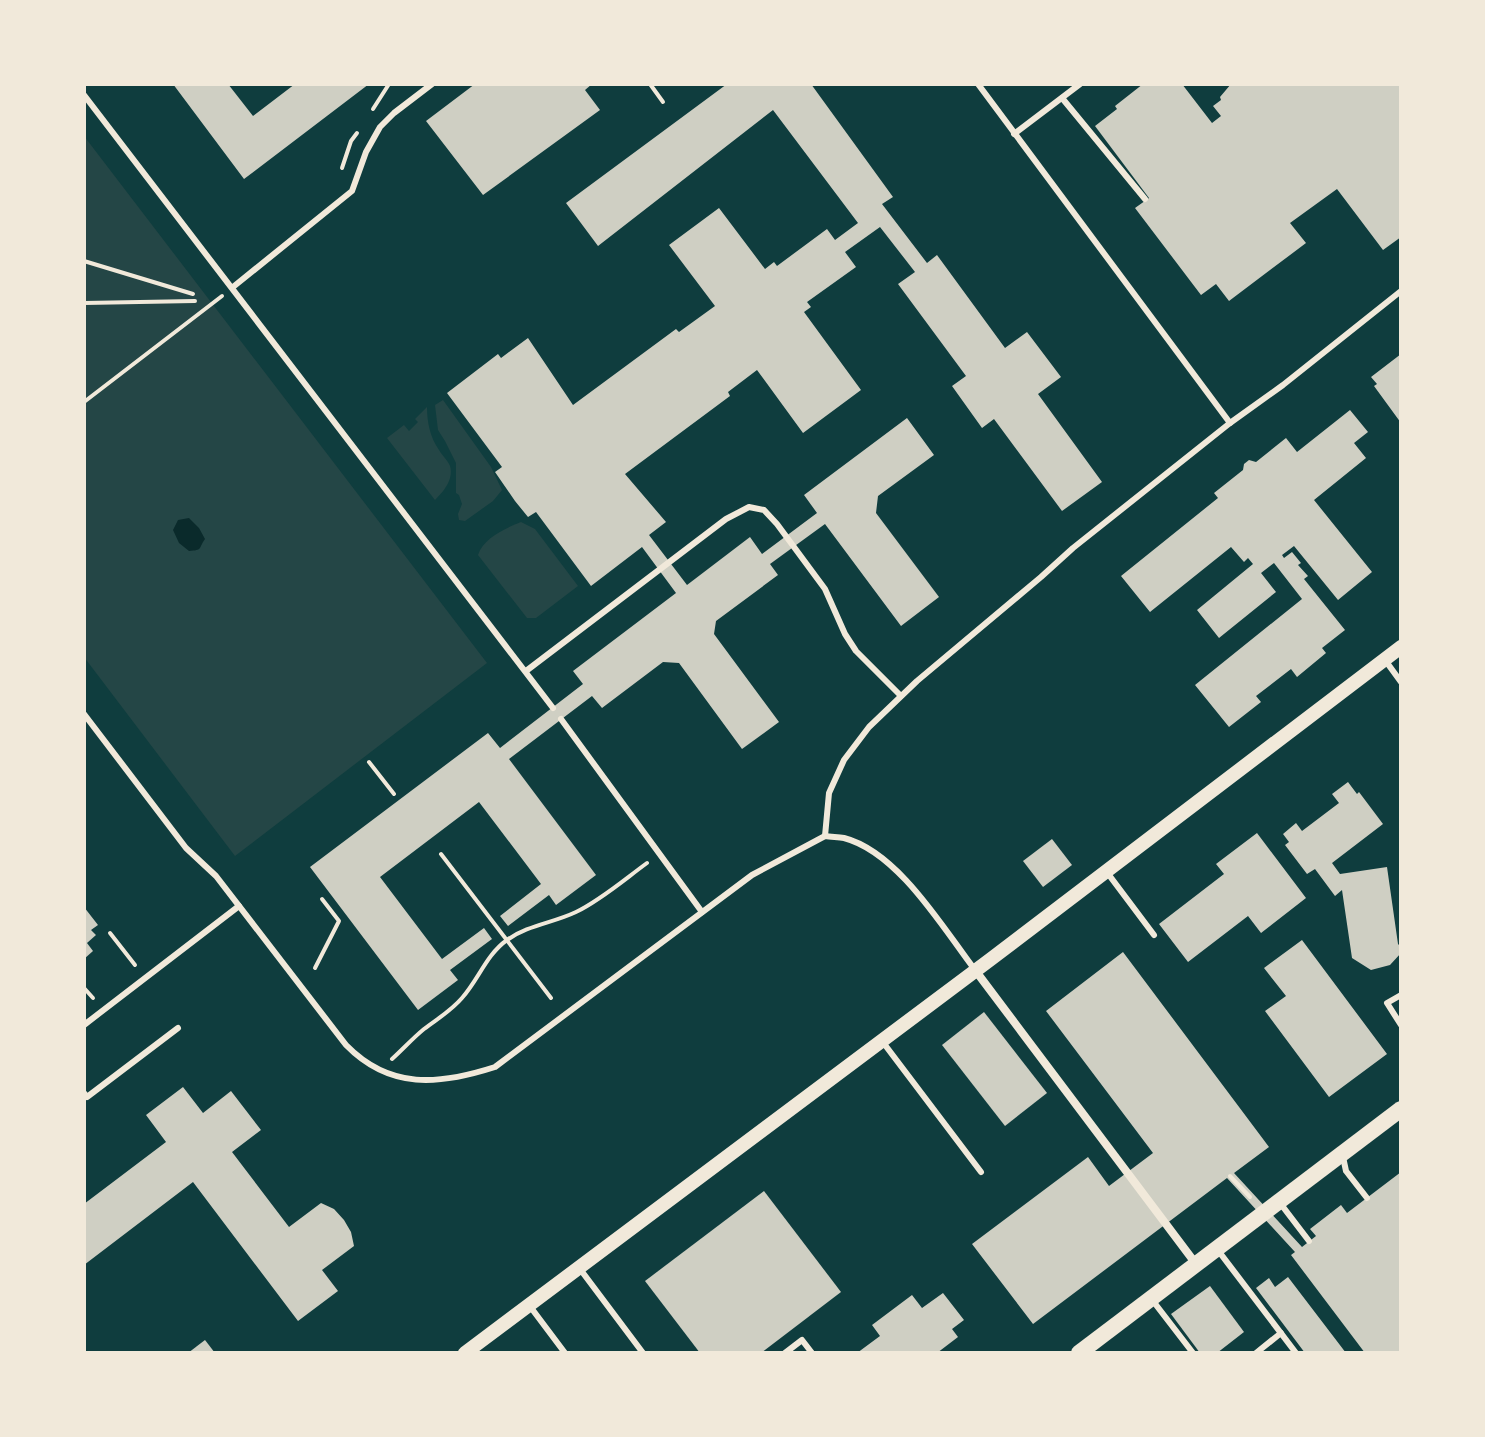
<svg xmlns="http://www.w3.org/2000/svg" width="1485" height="1437" viewBox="0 0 1485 1437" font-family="'Noto Sans',sans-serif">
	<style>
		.green { fill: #244646 }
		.water { fill: #0a2a2b }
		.building { fill: #cfcfc3 }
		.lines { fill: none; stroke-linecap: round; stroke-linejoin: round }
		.path { stroke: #f1e9da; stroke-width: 4 }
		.service { stroke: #f1e9da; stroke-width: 6 }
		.minor { stroke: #f1e9da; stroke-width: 8 }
		.tertiary { stroke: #f1e9da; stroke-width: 14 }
		.secondary { stroke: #f1e9da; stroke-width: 16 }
	</style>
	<rect width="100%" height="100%" fill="#0f3d3e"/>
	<g class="green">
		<polygon points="84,136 487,663 235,856 84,657"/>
		<polygon points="443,400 491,467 502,490 493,501 465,521 459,520 458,514 462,504 459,495 456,493 456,463 445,441 438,430 435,405"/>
		<path d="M427,407C427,422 430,437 439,450C442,455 448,461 450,466C454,480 443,492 435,500L387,438L404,425L409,431L418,422L415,419Z"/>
		<path d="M521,522L535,529L578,586L536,618H527L478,555C483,538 506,528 521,522Z"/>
	</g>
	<path class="water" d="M189,518L199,528L205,539C198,549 203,550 189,551L179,543L173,530L178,520Z"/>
	<g class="building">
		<polygon points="173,84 228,84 253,116 295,84 369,84 244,179"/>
		<polygon points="475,84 592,84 585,90 600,110 483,195 426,121"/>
		<polygon points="727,84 811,84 893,197 882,204 927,263 937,255 1005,348 1027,332 1061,377 1038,394 1102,482 1062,511 994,419 982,428 952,386 966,376 898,284 915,272 880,227 845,252 856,267 807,302 811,307 804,312 861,390 803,433 757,370 728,392 730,396 625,474 666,522 649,535 687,585 750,537 762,554 817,513 804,495 907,418 934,455 878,496 876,513 939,597 901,626 825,524 770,564 778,575 716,621 714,634 779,722 742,749 679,663 663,662 602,708 592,696 509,759 596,875 556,905 549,895 508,926 500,916 541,884 479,802 380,877 442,959 484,928 492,939 450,970 458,980 418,1010 310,867 488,733 500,748 583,684 573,671 676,593 642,547 591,586 536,512 528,517 515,501 495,472 502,467 447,393 498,354 501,358 528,338 573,405 676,329 679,332 715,306 669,245 719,208 765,269 774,262 777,266 827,229 835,240 858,223 773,110 598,246 566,203"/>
		<polygon points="1143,84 1147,84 1148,86 1151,84 1182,84 1212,123 1221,116 1213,106 1221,100 1220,97 1231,84 1401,84 1401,237 1383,250 1337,189 1290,223 1306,243 1229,301 1216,284 1201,295 1135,208 1149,198 1095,126 1117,109 1115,106"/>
		<polygon points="1401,354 1401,423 1374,386 1377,384 1371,377"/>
		<polygon points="1350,410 1368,432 1354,443 1366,458 1314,500 1372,572 1338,600 1294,546 1282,555 1284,558 1292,552 1301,563 1298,565 1308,576 1304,579 1345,630 1322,648 1326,653 1297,677 1291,669 1256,696 1261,702 1229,727 1195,685 1302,599 1274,563 1261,573 1276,592 1219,638 1197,610 1253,564 1248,558 1244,562 1231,547 1150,612 1121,576 1218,498 1214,493 1243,470 1244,464 1249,460 1256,462 1286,438 1297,452"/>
		<polygon points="1348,782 1357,794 1359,792 1383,824 1332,863 1340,874 1387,867 1398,944 1401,947 1401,953 1390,965 1371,970 1352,958 1342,890 1335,896 1315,869 1307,874 1285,845 1289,842 1283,834 1296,823 1302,831 1339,803 1332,794"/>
		<polygon points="1257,833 1306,898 1261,933 1248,916 1188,962 1159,924 1224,874 1216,864"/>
		<polygon points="1052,839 1072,865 1043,887 1023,861"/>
		<polygon points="84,907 98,925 91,930 96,935 87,943 93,951 84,959"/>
		<polygon points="1302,940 1387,1054 1329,1097 1265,1011 1286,996 1264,968"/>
		<polygon points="1123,952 1269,1147 1234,1173 1302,1247 1316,1236 1310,1229 1341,1205 1347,1213 1401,1172 1401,1350 1396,1353 1365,1353 1291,1255 1295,1252 1227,1178 1033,1324 972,1244 1088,1157 1109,1186 1153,1153 1046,1011"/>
		<polygon points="984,1012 1047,1093 1005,1126 942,1045"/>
		<polygon points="183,1087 203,1113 231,1091 261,1130 232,1152 289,1227 321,1203 334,1209 344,1220 351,1232 354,1246 322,1270 338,1291 298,1321 193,1182 84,1265 84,1204 166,1142 146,1115"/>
		<polygon points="764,1191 841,1292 761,1353 700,1353 645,1281"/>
		<polygon points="1288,1277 1346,1353 1305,1353 1256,1288 1269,1278 1275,1287"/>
		<polygon points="1210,1286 1244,1332 1217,1353 1200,1353 1171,1314"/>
		<polygon points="943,1293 964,1320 952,1329 958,1337 937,1353 857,1353 880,1336 872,1325 912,1295 922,1308"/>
		<polygon points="205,1340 215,1353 188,1353"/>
	</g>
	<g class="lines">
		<g class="path">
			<polyline points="650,84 663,102"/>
			<polyline points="373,109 389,84"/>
			<polyline points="342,168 351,141 357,133"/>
			<polyline points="84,261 193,294"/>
			<polyline points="84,303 195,301"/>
			<polyline points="84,402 222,296"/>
			<polyline points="369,762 394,794"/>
			<polyline points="441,854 551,998"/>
			<polyline points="110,933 135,965"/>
			<polyline points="315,968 339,921 322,899"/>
			<polyline points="84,988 93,998"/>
			<path d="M392,1059C403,1049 413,1038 424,1029C437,1019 451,1011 462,998C479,979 486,955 507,940C528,925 553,923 576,912C601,900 625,879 647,863"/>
			<polyline points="1230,1176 1250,1197"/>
		</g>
		<g class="service">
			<polyline points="978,84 1230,423"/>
			<polyline points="84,95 553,708"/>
			<polyline points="1062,98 1145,199"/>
			<polyline points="1014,134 1080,84"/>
			<polyline points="233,287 352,191 366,152 380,127 394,113 432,84"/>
			<polyline points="1385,660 1401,682"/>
			<polyline points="526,671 726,519 749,507 764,510 777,524 825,589 845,634 856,651 901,696"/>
			<path d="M84,714L186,848L216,876L346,1045C390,1090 439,1085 495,1067L752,875L825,836"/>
			<polyline points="561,719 702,912"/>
			<polyline points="825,836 829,793 844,760 869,727 917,681 1041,577 1073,548 1230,423 1283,385 1401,291"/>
			<path d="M825,836C831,837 838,837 844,838C898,852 943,928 975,970"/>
			<polyline points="1106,871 1154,935"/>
			<polyline points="1401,995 1387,1003 1401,1025"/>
			<polyline points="84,1025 239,906"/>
			<polyline points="882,1041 981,1172"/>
			<polyline points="84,1093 87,1097 178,1028"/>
			<polyline points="1343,1157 1346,1171 1367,1198"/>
			<polyline points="1280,1203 1309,1241"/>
			<polyline points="1217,1249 1296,1353"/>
			<polyline points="580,1269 643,1353"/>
			<polyline points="1153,1301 1193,1353"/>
			<polyline points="529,1305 565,1353"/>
			<polyline points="785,1353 802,1340 812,1353"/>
			<polyline points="1256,1353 1281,1333"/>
		</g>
		<polyline class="minor" points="975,970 1196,1264"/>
		<polyline class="tertiary" points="465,1353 991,959 1401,647"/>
		<polyline class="secondary" points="1079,1353 1401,1109"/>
	</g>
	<rect width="1485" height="1437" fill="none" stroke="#f1e9da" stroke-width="172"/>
</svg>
